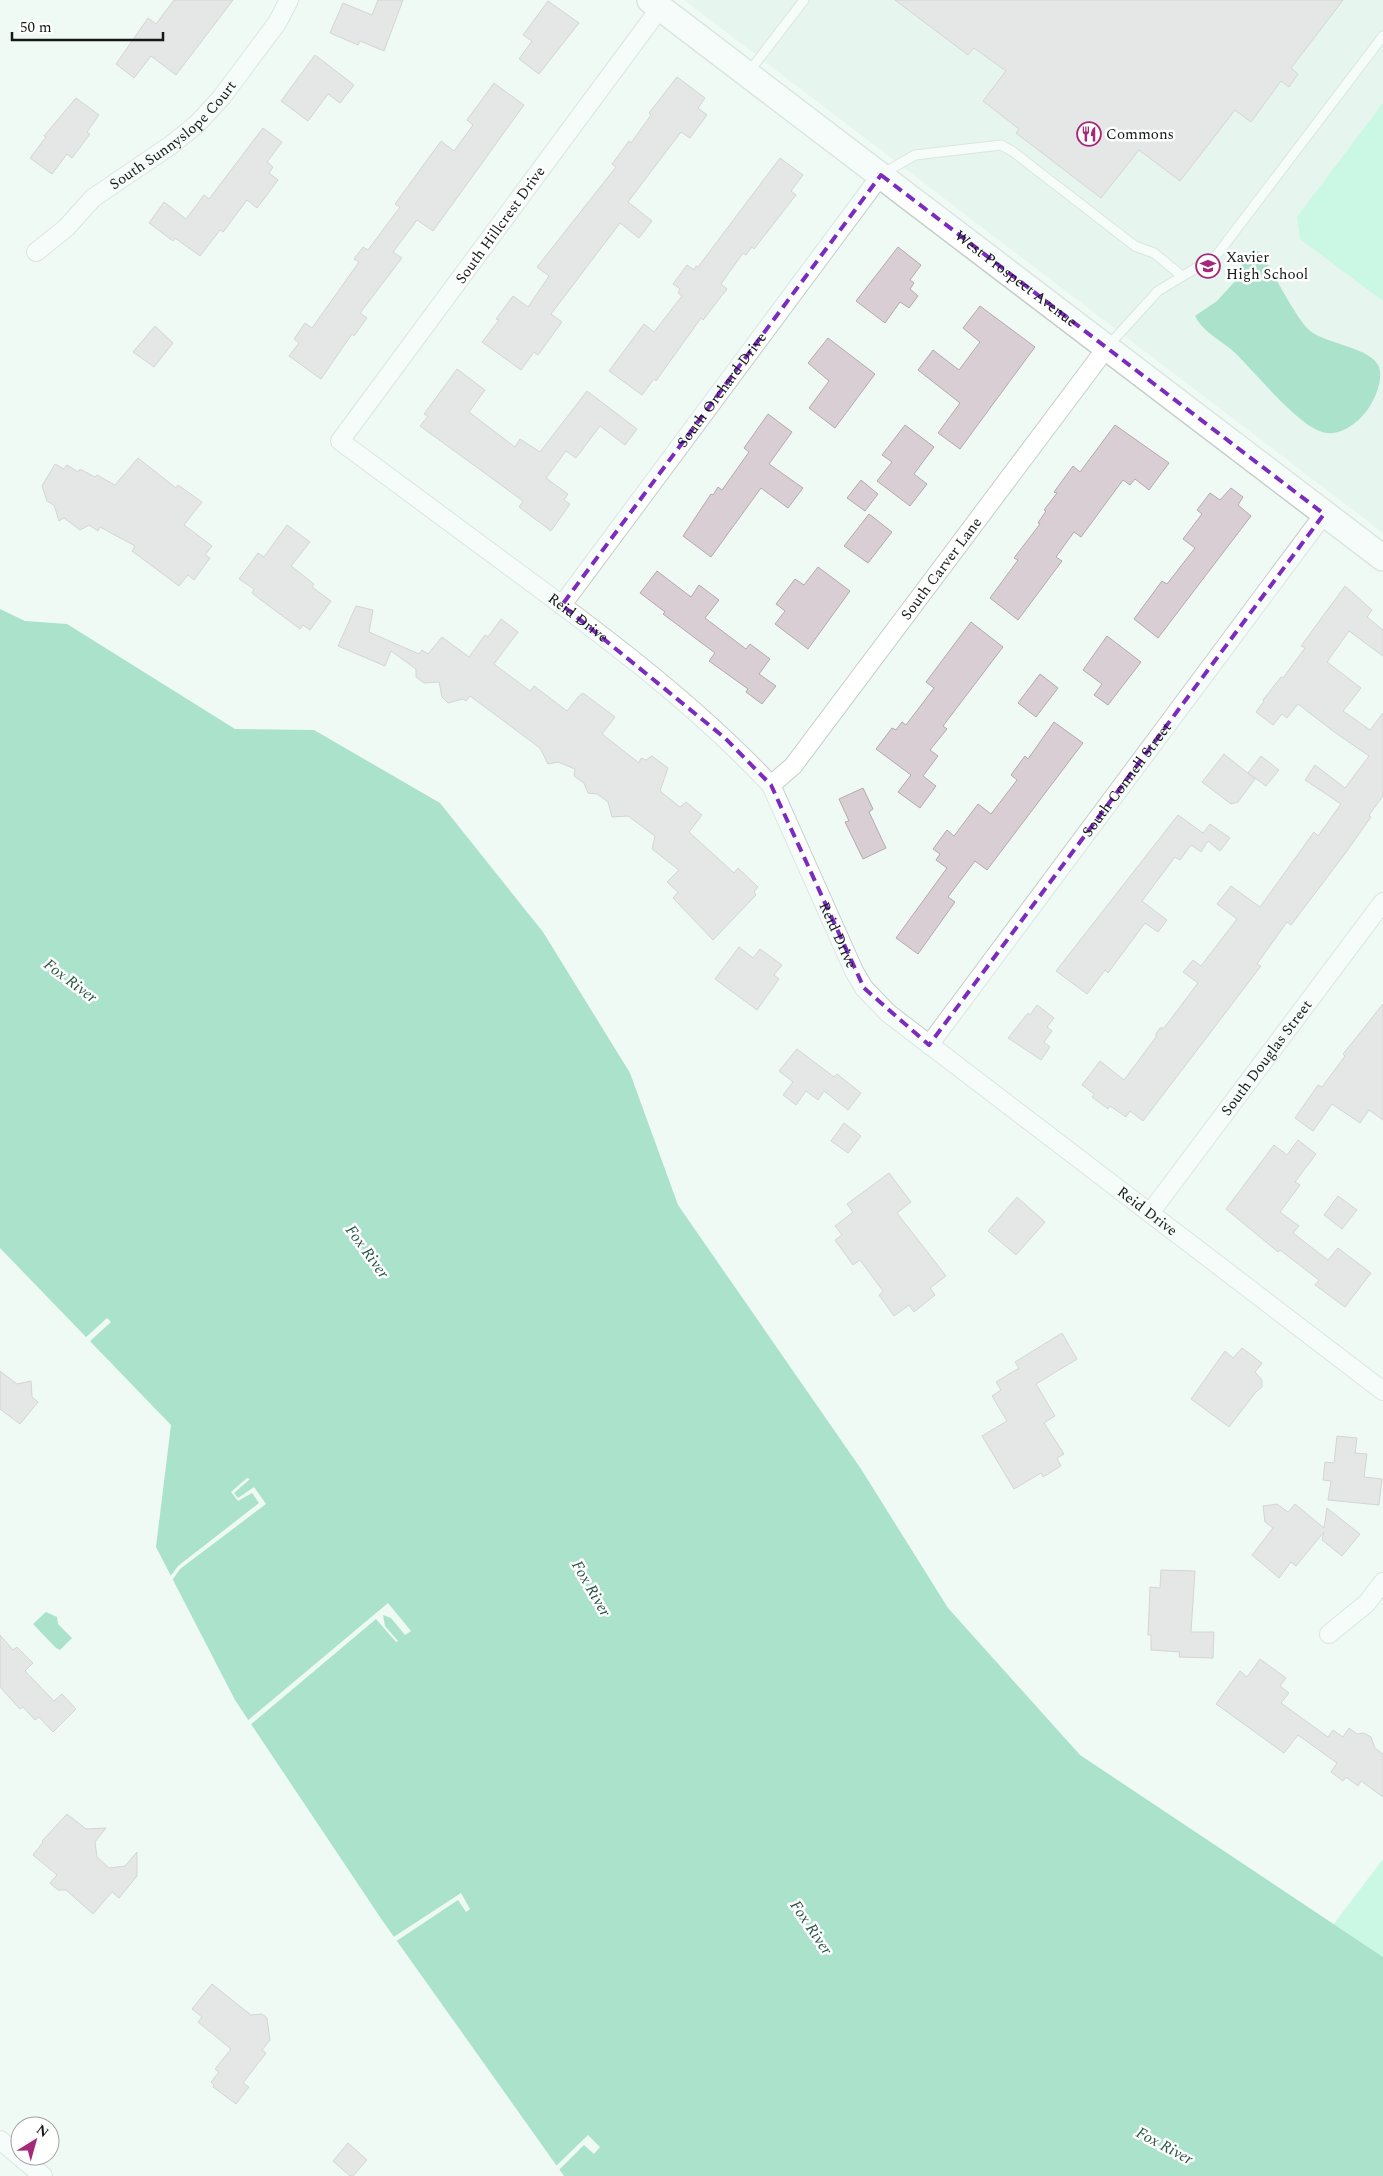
<svg xmlns="http://www.w3.org/2000/svg" width="1383" height="2176" viewBox="0 0 1383 2176" font-family="Spectral,serif">
	<style>
		.built { fill: #dcefe6 }
		.green { fill: #9ef6d0 }
		.water { fill: #57c69b }
		.pier { fill: #effaf4 }
		.building { fill: #d9ced4; stroke: #b4aaaf }
		.lines { fill: none; stroke-linecap: round; stroke-linejoin: round }
		.lane-casing { stroke: #c4cec9; stroke-width: 11 }
		.street-casing { stroke: #c4cec9; stroke-width: 20 }
		.secondary-casing { stroke: #c4cec9; stroke-width: 28 }
		.lane { stroke: #fff; stroke-width: 9 }
		.street { stroke: #fff; stroke-width: 18 }
		.secondary { stroke: #fff; stroke-width: 25 }
		.marked { fill: none; stroke: #7b2cbf; stroke-width: 4; stroke-dasharray: 10 6; stroke-linejoin: round }
		.labels { text-anchor: middle; stroke-width: 5; stroke-linejoin: round; paint-order: stroke }
		.street-label { font-size: 15px; fill: #141816; stroke: #fff }
		.poi-label { font-size: 15px; fill: #141816; stroke: #fff; text-anchor: start }
		.water-label { font-size: 16px; font-style: italic; fill: #275543; stroke: #fff }
	</style>
	<rect width="100%" height="100%" fill="#effaf4"/>
	<polygon class="built" points="684,0 1383,0 1383,533"/>
	<g class="green">
		<polygon points="1383,103 1383,301 1300,239 1297,217"/>
		<polygon points="1383,1859 1383,1957 1333,1925"/>
	</g>
	<g class="water">
		<path d="M1253,248L1262,254C1272,271 1297,320 1310,331C1327,344 1372,348 1379,367C1383,380 1376,396 1370,406C1361,420 1344,435 1327,433C1300,430 1254,370 1233,351C1220,340 1202,331 1195,316L1217,301L1238,278L1242,262Z"/>
		<polygon points="0,609 25,621 67,624 235,729 314,730 440,803 543,932 630,1073 678,1205 861,1469 948,1608 1080,1755 1383,1957 1383,2176 564,2176 382,1920 235,1700 156,1547 171,1425 0,1248"/>
		<polygon points="46,1612 57,1617 58,1624 72,1638 60,1650 56,1648 33,1624"/>
	</g>
	<g class="pier">
		<polygon points="107,1318 111,1322 88,1343 84,1339"/>
		<polygon points="247,1478 250,1479 234,1493 238,1498 254,1487 266,1504 180,1569 171,1582 169,1578 178,1566 259,1503 252,1493 238,1501 231,1492"/>
		<polygon points="388,1603 411,1631 405,1635 391,1618 383,1615 385,1626 398,1641 396,1642 376,1619 249,1726 246,1722"/>
		<polygon points="461,1893 470,1909 466,1912 458,1900 395,1942 392,1938"/>
		<polygon points="588,2135 600,2147 594,2154 584,2145 558,2171 555,2167"/>
	</g>
	<g class="building">
		<polygon points="174,0 233,0 176,75 151,56 134,78 116,64 148,18 156,24"/>
		<polygon points="378,0 403,0 384,51 360,41 358,45 330,33 343,3 372,15"/>
		<polygon points="895,0 1343,0 1291,68 1298,74 1289,87 1281,81 1251,122 1235,110 1180,181 1139,150 1101,198 1016,133 1019,129 983,101 1006,71 974,48 968,55"/>
		<polygon points="548,1 579,23 539,74 519,59 532,41 523,35"/>
		<polygon points="315,55 354,85 340,103 328,94 308,121 281,101"/>
		<polygon points="677,77 705,98 698,108 707,115 690,138 681,132 628,202 652,221 639,238 620,223 551,314 562,322 538,355 534,352 521,370 482,342 499,320 496,319 513,296 528,307 549,276 537,267 616,167 612,164 629,141 631,143 651,115 649,113"/>
		<polygon points="494,83 524,105 433,231 417,220 393,252 402,258 360,313 367,318 354,336 352,334 321,379 289,356 299,343 294,339 305,323 312,328 359,262 354,259 363,247 368,250 400,207 395,204 441,141 454,151 473,125 467,120"/>
		<polygon points="76,98 99,115 87,132 90,134 72,158 67,154 52,174 30,158 46,137 44,136"/>
		<polygon points="263,128 282,142 267,162 273,167 269,173 278,180 257,208 247,200 223,232 220,230 200,256 175,238 173,241 149,223 164,202 186,219 204,195 209,199"/>
		<polygon points="780,158 803,175 791,191 796,195 754,249 752,247 746,255 743,253 721,284 727,289 703,320 701,318 656,381 654,379 642,395 609,371 644,324 654,332 682,296 678,293 680,289 673,284 687,265 694,270 696,266 698,267"/>
		<polygon points="898,247 921,265 910,280 914,283 910,289 918,296 909,308 900,302 885,323 856,301"/>
		<polygon points="980,306 1035,347 960,449 938,433 960,403 918,370 933,350 959,370 980,342 963,328"/>
		<polygon points="155,326 173,343 154,367 133,352"/>
		<polygon points="828,338 875,374 835,428 809,408 829,381 808,363"/>
		<polygon points="457,369 485,390 469,412 515,447 520,439 540,452 587,391 637,429 625,445 600,426 576,458 566,451 546,478 568,494 564,500 570,504 551,531 519,507 523,501 420,426 428,416 424,414"/>
		<polygon points="768,414 792,432 769,464 803,488 788,508 761,488 711,557 683,536 711,494 713,495 718,487 722,490 749,452 744,448"/>
		<polygon points="905,425 934,447 914,474 927,484 910,506 877,481 892,462 882,455"/>
		<polygon points="1115,425 1169,463 1149,490 1135,479 1130,485 1123,480 1081,537 1074,532 1056,557 1062,561 1018,620 990,598 1018,560 1014,558 1040,524 1038,523 1046,511 1044,510 1057,493 1054,492 1073,466 1080,472"/>
		<polygon points="138,458 176,488 178,485 202,502 184,525 212,546 205,555 210,558 194,580 188,575 179,586 132,551 135,546 100,527 98,531 89,525 80,530 64,518 59,521 54,505 47,501 42,486 55,464 64,469 67,465 78,472 80,469 95,477 97,475 115,485"/>
		<polygon points="861,480 878,494 865,511 847,498"/>
		<polygon points="1231,488 1243,497 1238,505 1251,516 1158,638 1134,619 1162,581 1167,584 1195,548 1183,539 1202,514 1197,510 1210,493 1220,500"/>
		<polygon points="869,514 892,532 868,563 844,546"/>
		<polygon points="287,525 310,542 291,566 314,584 312,587 331,601 310,630 303,625 300,629 257,597 252,593 254,589 239,579 258,553 264,557"/>
		<polygon points="818,567 850,591 808,649 775,624 785,611 776,604 795,579 804,585"/>
		<polygon points="657,571 691,597 699,585 719,600 705,618 746,649 750,644 770,659 759,674 776,686 762,704 746,692 748,689 709,661 715,653 663,614 665,612 640,593"/>
		<polygon points="1345,586 1372,610 1367,617 1383,630 1383,656 1349,631 1327,662 1361,688 1343,711 1370,730 1383,713 1383,796 1369,815 1371,817 1344,855 1291,925 1287,922 1257,964 1261,966 1143,1121 1130,1111 1126,1117 1110,1106 1108,1109 1092,1097 1094,1094 1082,1085 1100,1061 1124,1080 1156,1037 1156,1034 1160,1028 1164,1028 1198,983 1183,972 1193,960 1201,966 1237,919 1217,904 1231,886 1260,907 1314,832 1318,836 1341,804 1305,780 1315,765 1345,788 1369,756 1333,731 1298,704 1287,718 1282,714 1273,725 1256,712 1264,701 1263,700 1281,677 1283,678 1305,648 1301,646"/>
		<polygon points="356,606 373,610 369,632 419,654 422,650 428,654 442,637 469,657 485,635 488,637 501,619 518,632 494,664 530,691 534,686 567,711 578,697 583,693 615,717 602,734 639,763 641,758 646,760 652,756 668,768 660,791 680,807 686,802 702,815 689,832 734,873 738,868 758,887 754,892 756,895 713,940 673,898 678,892 667,882 679,870 652,849 655,836 628,816 612,817 608,802 597,794 588,793 584,783 574,776 575,769 558,762 548,764 540,748 470,696 466,701 463,699 448,703 442,697 439,682 424,683 416,677 416,669 391,651 385,666 338,646"/>
		<polygon points="971,622 1003,647 943,726 947,729 930,750 938,756 923,776 936,786 920,808 898,792 911,775 876,749 892,728 896,730 902,722 906,725 934,688 926,682"/>
		<polygon points="1107,636 1141,662 1108,705 1094,695 1102,684 1083,670"/>
		<polygon points="1040,674 1058,688 1036,717 1018,703"/>
		<polygon points="1054,722 1083,743 987,870 975,861 948,897 955,902 918,954 896,938 947,868 936,860 940,854 933,849 947,830 954,836 978,804 991,814 1017,780 1011,775 1025,756 1028,759"/>
		<polygon points="1224,754 1255,779 1238,802 1231,804 1202,782"/>
		<polygon points="1261,756 1279,770 1266,786 1248,773"/>
		<polygon points="863,788 873,809 869,812 886,848 863,859 845,822 849,821 839,799"/>
		<polygon points="1178,815 1203,833 1210,824 1230,838 1220,851 1208,841 1201,852 1191,845 1180,860 1175,857 1142,901 1167,920 1158,932 1145,923 1108,973 1105,970 1087,994 1056,971"/>
		<polygon points="739,947 753,958 760,949 782,965 774,975 779,979 757,1010 715,979"/>
		<polygon points="1383,1004 1383,1120 1369,1110 1360,1123 1332,1104 1313,1131 1295,1118 1318,1085 1322,1087 1345,1056 1343,1054"/>
		<polygon points="1037,1005 1054,1018 1047,1027 1052,1031 1044,1042 1050,1047 1041,1060 1008,1038 1028,1013 1030,1015"/>
		<polygon points="797,1049 834,1077 837,1074 861,1093 848,1110 824,1091 818,1100 806,1091 796,1105 783,1095 793,1082 779,1071"/>
		<polygon points="844,1123 861,1136 848,1153 831,1141"/>
		<polygon points="1298,1140 1316,1154 1295,1182 1300,1185 1280,1212 1299,1226 1293,1233 1328,1260 1338,1248 1371,1273 1345,1307 1315,1285 1319,1280 1280,1250 1278,1252 1226,1209 1274,1145 1287,1155"/>
		<polygon points="889,1173 911,1202 897,1213 946,1276 930,1288 935,1295 914,1312 909,1305 894,1316 879,1295 883,1291 860,1260 853,1265 835,1240 842,1235 835,1226 853,1212 847,1204"/>
		<polygon points="1338,1196 1357,1210 1342,1229 1324,1215"/>
		<polygon points="1017,1197 1045,1222 1016,1255 988,1231"/>
		<polygon points="1062,1333 1077,1359 1036,1384 1055,1416 1044,1423 1064,1454 1057,1458 1061,1466 1043,1477 1041,1473 1014,1489 982,1436 1007,1421 992,1396 1001,1390 996,1382 1019,1368 1015,1362"/>
		<polygon points="1242,1348 1262,1363 1255,1372 1262,1380 1262,1387 1256,1392 1229,1427 1191,1399 1225,1351 1233,1358"/>
		<polygon points="0,1371 17,1384 31,1381 32,1397 38,1402 20,1424 0,1409"/>
		<polygon points="1337,1436 1357,1438 1355,1453 1367,1454 1364,1477 1382,1479 1379,1505 1328,1500 1331,1481 1323,1480 1325,1462 1334,1463"/>
		<polygon points="1277,1504 1288,1512 1295,1504 1324,1528 1327,1508 1360,1534 1342,1556 1322,1540 1324,1532 1296,1566 1291,1562 1279,1578 1252,1555 1273,1528 1265,1522 1263,1506"/>
		<polygon points="1161,1570 1195,1571 1191,1632 1214,1632 1213,1658 1179,1657 1180,1652 1151,1650 1151,1635 1148,1635 1150,1587 1160,1588"/>
		<polygon points="0,1635 13,1650 17,1647 33,1663 25,1671 54,1701 62,1694 76,1709 53,1732 39,1717 35,1720 23,1707 20,1709 0,1687"/>
		<polygon points="1260,1659 1286,1678 1280,1686 1289,1693 1281,1703 1328,1737 1333,1730 1343,1737 1349,1728 1357,1734 1364,1733 1371,1737 1375,1748 1383,1754 1383,1797 1361,1781 1358,1786 1346,1777 1343,1781 1331,1772 1337,1763 1298,1735 1284,1753 1216,1704 1240,1671 1247,1677"/>
		<polygon points="67,1814 86,1829 106,1828 95,1842 97,1857 109,1868 125,1866 137,1852 137,1876 119,1898 112,1892 93,1914 66,1890 58,1890 50,1883 57,1875 33,1855 43,1842 42,1841"/>
		<polygon points="212,1984 251,2015 262,2014 267,2018 270,2040 262,2050 266,2053 243,2083 249,2087 236,2104 213,2087 214,2085 211,2082 219,2072 215,2069 231,2049 198,2022 202,2017 192,2009"/>
		<polygon points="348,2143 367,2160 353,2176 350,2176 333,2161"/>
	</g>
	<g class="lines">
		<g class="lane-casing">
			<g id="lane">
				<polyline points="748,73 804,0"/>
				<polyline points="882,174 915,155 1001,145 1012,151 1135,246 1154,253 1182,276"/>
				<polyline points="1107,347 1158,291 1216,256 1383,36"/>
			</g>
		</g>
		<g class="street-casing">
			<g id="street">
				<path id="s1" d="M660,8L340,441C400,485 460,529 520,574C608,639 696,705 771,785L854,971L864,988L888,1013L1383,1391"/>
				<path id="s2" d="M36,252L66,228L93,198L171,145L197,124L221,98L277,23L289,0"/>
				<path id="s3" d="M562,605L881,175"/>
				<path id="s4" d="M771,785L793,766L1107,347"/>
				<path id="s5" d="M929,1045L1324,514"/>
				<path id="s6" d="M1150,1213L1383,902"/>
				<polyline points="1329,1634 1367,1603 1383,1582"/>
				<polyline points="0,2140 43,2176"/>
			</g>
		</g>
		<g class="secondary-casing">
			<g id="secondary">
				<path id="s7" d="M650,0L1383,558"/>
			</g>
		</g>
		<use href="#lane" class="lane"/>
		<use href="#street" class="street"/>
		<use href="#secondary" class="secondary"/>
	</g>
	<path d="M0 0H1383V2176H0ZM881,175L1324,514L929,1045L864,988L771,785L725,738L562,605Z" fill="#effaf4" fill-opacity=".55" fill-rule="evenodd"/>
	<path class="marked" d="M881,175L1324,514L929,1045L864,988L771,785L725,738L562,605Z"/>
	<defs>
		<g id="restaurant-ring" transform="scale(1.25)"><circle r="9.5" fill="#fff" stroke="#a6287a" stroke-width="1.5"/><path d="M-5-6h1v4h1v-4h1v4h1v-4h1v5L-1.5 .5V6h-2V.5L-5-1ZM5-6V6H3V1.5H1.5Q1.5-4 5-6Z" fill="#a6287a"/></g>
		<g id="school-ring" transform="scale(1.25)"><circle r="9.5" fill="#fff" stroke="#a6287a" stroke-width="1.5"/><path d="M0-5L7-2L0 1L-7-2ZM-4 1L0 2.5L4 1V4Q0 6-4 4Z" fill="#a6287a"/></g>
	</defs>
	<g fill-rule="evenodd">
		<use href="#restaurant-ring" x="1089" y="134"/>
		<use href="#school-ring" x="1208" y="266"/>
	</g>
	<g class="labels">
		<g class="street-label">
			<text dy="5" stroke="none"><textPath href="#s2" startOffset="181">South Sunnyslope Court</textPath></text>
			<text transform="translate(500 225) rotate(-54)" y="5">South Hillcrest Drive</text>
			<text dy="5" stroke="none"><textPath href="#s7" startOffset="460">West Prospect Avenue</textPath></text>
			<text dy="5" stroke="none"><textPath href="#s3" startOffset="268">South Orchard Drive</textPath></text>
			<text dy="5" stroke="none"><textPath href="#s4" startOffset="276">South Carver Lane</textPath></text>
			<text dy="5" stroke="none"><textPath href="#s1" startOffset="835">Reid Drive</textPath></text>
			<text dy="5" stroke="none"><textPath href="#s5" startOffset="331">South Connell Street</textPath></text>
			<text dy="5" stroke="none"><textPath href="#s1" startOffset="1255">Reid Drive</textPath></text>
			<text dy="5" stroke="none"><textPath href="#s6" startOffset="194">South Douglas Street</textPath></text>
			<text dy="5" stroke="none"><textPath href="#s1" startOffset="1675">Reid Drive</textPath></text>
		</g>
		<g class="poi-label">
			<text x="1106" y="139">Commons</text>
			<text x="1226" y="262">Xavier<tspan x="1226" dy="17">High School</tspan></text>
		</g>
		<g class="water-label">
			<text transform="translate(71 980) rotate(37)" y="6">Fox River</text>
			<text transform="translate(368 1251) rotate(54)" y="6">Fox River</text>
			<text transform="translate(592 1588) rotate(60)" y="6">Fox River</text>
			<text transform="translate(812 1927) rotate(56)" y="6">Fox River</text>
			<text transform="translate(1165 2145) rotate(28)" y="6">Fox River</text>
		</g>
	</g>
	<g transform="translate(35 2141) rotate(37)"><circle r="24" fill="#ffffff" stroke="#a1a3a2"/>
	<path d="M0-4L9 19L0 12L-9 19Z" fill="#a6287a"/>
	<text y="-8" font-size="14" font-weight="bold" text-anchor="middle" fill="#141816">N</text>
	</g>
	<path d="M12 32v8h151v-8" fill="none" stroke="#141816" stroke-width="2.5"/>
	<text x="20" y="32" font-size="15" fill="#141816" stroke="#ffffff" stroke-width="4" paint-order="stroke">50 m</text>
</svg>
